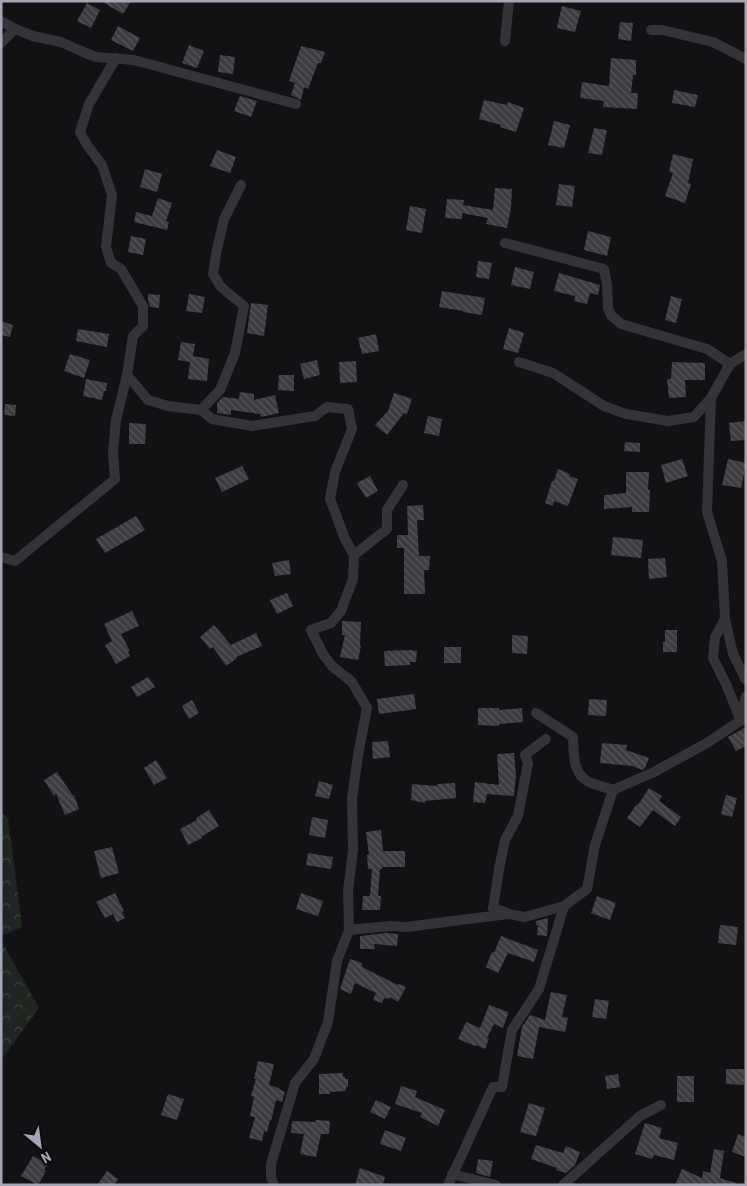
<svg xmlns="http://www.w3.org/2000/svg" width="747" height="1186" viewBox="0 0 747 1186" font-family="'Roboto Condensed',sans-serif">
	<style>
		.forest { fill: url(#forest-crowns) }
		.building { fill: url(#building-back-hatch) }
		.lines { fill: none; stroke-linecap: round; stroke-linejoin: round }
		.minor { stroke: #333339; stroke-width: 10 }
	</style>
	<defs>
		<pattern id="forest-crowns" width="20" height="18" patternUnits="userSpaceOnUse" patternTransform="scale(1.25)"><rect width="20" height="18" fill="#1e261f"/><path d="M2 6a3 3 0 1 1 6 0M12 15a3 3 0 1 1 6 0" fill="none" stroke="#3c433d"/></pattern>
		<pattern id="building-back-hatch" width="6" height="6" patternUnits="userSpaceOnUse" patternTransform="scale(1.25)"><rect width="6" height="6" fill="#3c3c41"/><path d="M-1 5l2 2M0 0l6 6M5-1l2 2" fill="none" stroke="#55555a"/></pattern>
	</defs>
	<rect width="100%" height="100%" fill="#121214"/>
	<g class="forest">
		<polygon points="1,813 8,818 22,927 1,936"/>
		<polygon points="1,940 39,1008 1,1060"/>
	</g>
	<g class="building">
		<polygon points="101,1 131,1 123,14"/>
		<polygon points="87,3 100,10 91,28 77,21"/>
		<polygon points="562,6 581,11 575,32 557,28"/>
		<polygon points="620,22 633,23 631,41 618,39"/>
		<polygon points="118,26 140,38 133,51 111,40"/>
		<polygon points="189,45 204,51 197,68 182,63"/>
		<polygon points="301,46 325,52 321,63 318,63 308,89 304,87 301,100 291,95 295,83 289,81"/>
		<polygon points="220,55 235,57 233,74 218,72"/>
		<polygon points="611,58 636,60 636,75 633,75 631,93 638,93 637,109 603,107 604,101 580,98 582,82 609,86"/>
		<polygon points="674,90 698,95 695,107 672,103"/>
		<polygon points="240,96 257,101 251,117 234,111"/>
		<polygon points="484,100 507,105 508,102 524,108 516,132 500,127 501,125 479,119"/>
		<polygon points="554,121 570,125 564,148 548,145"/>
		<polygon points="594,128 607,130 602,155 588,153"/>
		<polygon points="217,150 236,157 230,173 210,166"/>
		<polygon points="673,154 693,159 688,183 691,184 685,203 665,196 673,173 669,172"/>
		<polygon points="145,169 162,174 157,192 140,187"/>
		<polygon points="559,184 575,186 572,207 556,205"/>
		<polygon points="495,188 512,189 511,208 507,228 486,224 488,218 462,213 462,219 445,218 447,199 464,200 463,205 493,210"/>
		<polygon points="158,198 172,203 166,221 169,222 167,230 134,222 136,212 152,216"/>
		<polygon points="410,206 426,209 422,233 406,230"/>
		<polygon points="588,231 611,237 607,256 584,250"/>
		<polygon points="131,236 146,239 143,255 128,252"/>
		<polygon points="478,261 492,263 489,279 476,277"/>
		<polygon points="515,267 534,272 530,289 511,285"/>
		<polygon points="559,273 600,285 598,295 590,293 587,304 574,301 575,296 554,291"/>
		<polygon points="442,291 485,298 482,315 463,312 463,311 439,307"/>
		<polygon points="148,294 160,295 159,308 150,307 148,300"/>
		<polygon points="189,294 205,297 202,313 186,311"/>
		<polygon points="671,296 682,299 676,323 665,320"/>
		<polygon points="251,303 268,305 264,336 247,333"/>
		<polygon points="1,321 13,325 10,337 1,335"/>
		<polygon points="509,328 524,333 518,353 503,349"/>
		<polygon points="78,329 109,334 107,347 76,341"/>
		<polygon points="376,334 379,351 362,354 358,338"/>
		<polygon points="181,342 195,344 193,356 209,359 207,381 188,379 190,362 178,360"/>
		<polygon points="70,354 90,360 84,378 64,371"/>
		<polygon points="317,360 320,375 304,379 300,364"/>
		<polygon points="356,361 357,382 340,383 339,362"/>
		<polygon points="672,362 705,363 705,380 685,380 686,397 669,398 667,379 671,379"/>
		<polygon points="279,375 294,375 294,391 278,390"/>
		<polygon points="86,379 107,383 106,391 104,391 102,400 83,396"/>
		<polygon points="240,392 254,394 254,400 275,395 279,413 261,417 260,414 231,410 231,415 217,413 217,403 223,397 239,399"/>
		<polygon points="394,393 412,399 407,414 404,413 387,435 375,425 388,411"/>
		<polygon points="5,404 16,405 15,416 4,415"/>
		<polygon points="428,416 442,419 439,436 424,433"/>
		<polygon points="746,421 746,440 731,441 729,423"/>
		<polygon points="129,423 146,424 145,444 129,444"/>
		<polygon points="625,442 640,443 640,452 624,451"/>
		<polygon points="682,459 688,476 666,483 661,465"/>
		<polygon points="728,459 746,463 741,488 722,485"/>
		<polygon points="242,466 249,479 222,492 215,478"/>
		<polygon points="558,469 570,474 569,476 578,479 568,506 554,501 553,506 545,503 552,481 554,481"/>
		<polygon points="626,472 649,472 648,490 650,490 649,512 632,512 632,507 604,509 604,495 626,493"/>
		<polygon points="370,476 378,491 366,498 357,483"/>
		<polygon points="423,505 424,520 417,520 419,556 430,556 429,570 424,570 425,594 404,594 404,548 397,548 397,535 408,535 407,506"/>
		<polygon points="136,516 145,530 105,553 96,539"/>
		<polygon points="613,537 643,540 641,558 611,555"/>
		<polygon points="665,558 667,577 649,579 648,559"/>
		<polygon points="289,560 291,574 275,576 272,563"/>
		<polygon points="287,593 293,606 277,614 270,600"/>
		<polygon points="132,611 139,626 121,634 130,651 128,652 130,656 116,664 105,645 112,641 104,624"/>
		<polygon points="342,621 361,622 360,645 361,646 358,660 340,657 345,635 342,635"/>
		<polygon points="214,625 231,645 256,633 262,646 236,657 237,658 226,666 213,647 210,649 200,637"/>
		<polygon points="665,630 677,630 677,652 663,652 663,642 665,642"/>
		<polygon points="512,635 528,636 527,654 512,653"/>
		<rect x="444" y="647" width="17" height="16"/>
		<polygon points="410,650 417,651 416,662 410,662 410,665 385,666 384,651"/>
		<polygon points="148,677 155,687 137,697 131,687"/>
		<polygon points="414,694 416,709 379,714 377,699"/>
		<polygon points="589,699 607,700 606,716 588,715"/>
		<polygon points="192,700 199,713 189,719 182,706"/>
		<polygon points="478,708 499,708 499,710 522,708 523,722 499,724 499,726 478,725"/>
		<polygon points="746,727 746,746 736,751 728,737"/>
		<polygon points="388,741 390,757 373,759 372,742"/>
		<polygon points="602,743 627,745 626,750 649,758 645,768 642,770 632,766 600,763"/>
		<polygon points="514,753 516,775 514,796 487,794 485,803 473,802 475,782 499,785 497,754"/>
		<polygon points="156,760 167,778 154,785 144,768"/>
		<polygon points="57,772 73,796 74,795 79,809 65,815 56,794 54,796 44,780"/>
		<polygon points="319,781 333,785 329,799 315,796"/>
		<polygon points="455,783 456,798 425,801 425,803 411,800 412,784 437,786 437,784"/>
		<polygon points="649,788 662,796 659,801 681,817 675,826 653,810 640,827 627,818 637,804 638,805"/>
		<polygon points="726,795 737,798 732,817 721,814"/>
		<polygon points="209,810 219,826 201,837 202,838 188,845 180,829 197,820 196,818"/>
		<polygon points="312,817 328,820 325,838 309,835"/>
		<polygon points="381,830 383,851 405,851 405,867 382,867 382,869 380,869 378,896 381,896 380,910 362,910 363,896 370,896 372,869 368,869 367,855 369,855 366,832"/>
		<polygon points="112,847 119,873 101,878 94,851"/>
		<polygon points="308,853 333,857 331,869 306,865"/>
		<polygon points="115,893 124,911 122,912 125,918 117,922 113,914 105,918 96,902"/>
		<polygon points="301,893 323,901 318,916 296,909"/>
		<polygon points="597,896 616,903 610,920 591,913"/>
		<polygon points="548,918 547,936 537,935 538,925 536,925 536,921"/>
		<polygon points="720,925 738,927 736,945 718,943"/>
		<polygon points="386,933 398,934 397,946 374,944 375,949 360,949 360,936"/>
		<polygon points="501,936 538,950 534,962 508,953 498,973 486,967 492,952 494,953"/>
		<polygon points="350,959 362,963 362,967 398,985 399,984 406,987 398,1002 390,997 389,999 384,998 382,1003 373,1000 376,993 355,983 351,994 340,989"/>
		<polygon points="551,992 567,995 562,1017 568,1018 565,1032 539,1027 533,1059 517,1056 522,1027 530,1015 545,1020"/>
		<polygon points="595,999 609,1001 606,1019 592,1017"/>
		<polygon points="489,1005 508,1012 508,1014 503,1028 494,1024 487,1038 489,1039 485,1049 476,1045 475,1046 458,1039 466,1022 480,1028"/>
		<polygon points="258,1061 274,1064 269,1085 279,1088 279,1089 285,1092 282,1102 276,1100 271,1121 270,1120 267,1132 264,1131 262,1141 249,1138 255,1117 250,1116 254,1097 251,1096 256,1079 254,1079"/>
		<polygon points="726,1069 744,1069 744,1085 726,1084"/>
		<polygon points="343,1073 343,1077 345,1077 345,1079 348,1079 348,1087 346,1087 346,1091 330,1092 330,1094 319,1094 319,1074"/>
		<polygon points="618,1074 620,1087 607,1089 605,1076"/>
		<rect x="677" y="1076" width="17" height="26"/>
		<polygon points="401,1086 417,1091 415,1097 445,1110 438,1126 420,1117 422,1113 395,1104"/>
		<polygon points="168,1094 184,1099 177,1120 161,1115"/>
		<polygon points="376,1100 391,1107 385,1119 370,1112"/>
		<polygon points="529,1103 545,1108 536,1136 520,1132"/>
		<polygon points="316,1120 330,1121 329,1134 321,1134 316,1157 300,1154 304,1134 291,1133 292,1121 315,1122"/>
		<polygon points="645,1123 662,1128 659,1138 678,1143 674,1160 654,1155 652,1159 635,1154"/>
		<polygon points="385,1130 406,1138 401,1151 380,1144"/>
		<polygon points="738,1134 746,1137 746,1157 732,1152"/>
		<polygon points="536,1145 563,1153 566,1146 580,1152 575,1165 566,1173 556,1170 557,1168 531,1159"/>
		<polygon points="714,1149 724,1151 720,1178 736,1183 736,1185 675,1185 682,1169 702,1178 703,1171 710,1173"/>
		<polygon points="33,1156 48,1164 44,1170 46,1171 38,1185 21,1176"/>
		<polygon points="478,1159 493,1161 490,1177 476,1173"/>
		<polygon points="360,1168 385,1177 383,1185 355,1185"/>
		<polygon points="107,1171 118,1179 114,1185 97,1185"/>
	</g>
	<g class="lines">
		<g class="minor">
			<polyline points="1,21 15,29 33,36 61,42 81,51 96,57 134,60 296,104"/>
			<polyline points="651,30 662,30 713,42 746,59"/>
			<polyline points="505,41 509,1"/>
			<polyline points="1,43 15,29"/>
			<polyline points="116,58 89,104 80,132 87,145 102,165 112,195 106,247 111,263 121,269 143,306 143,326 133,336 127,375 148,400 168,406 201,410 212,419 252,426 315,416 327,407 348,409 352,429 335,472 330,499 345,539 354,555 387,529 387,510 403,485"/>
			<polyline points="505,243 604,269 607,285 608,308 611,315 621,324 707,349 730,364"/>
			<polyline points="746,354 730,364 711,398 707,512 722,561 725,619 733,654 746,680"/>
			<polyline points="519,362 553,373 604,406 626,414 668,421 694,417 711,398"/>
			<polyline points="201,410 220,390 235,353 244,306 221,287 213,274 216,254 224,219 241,185"/>
			<polyline points="1,557 15,561 115,479 113,453 116,420 127,375"/>
			<polyline points="725,619 715,637 713,658 726,684 741,721"/>
			<path d="M536,713L573,737C574,752 572,772 587,781C595,785 605,787 613,790L654,772L707,743L740,721L746,696"/>
			<polyline points="505,912 493,908 500,864 505,840 518,816 528,763 525,755 546,739"/>
			<polyline points="349,930 390,926 406,927 508,914 525,917 564,906 587,889 595,845 613,790"/>
			<polyline points="452,1174 496,1185"/>
			<polyline points="274,1185 271,1177 271,1164 277,1144 295,1083 314,1059 328,1022 337,961 349,930 348,891 353,850 352,799 358,755 367,708 352,682 332,666 323,654 311,630 331,623 341,611 353,579 354,555"/>
			<polyline points="448,1185 493,1087 502,1087 512,1030 539,989 564,906"/>
			<polyline points="563,1185 640,1116 661,1105"/>
		</g>
	</g>
	<rect width="747" height="1186" fill="none" stroke="#a3a7b5" stroke-width="5"/>
	<g transform="translate(40 1146) rotate(151)" stroke="#0d0d0f" stroke-width="4" paint-order="stroke">
	<path d="M0-4L9 19L0 12L-9 19Z" fill="#a3a7b5"/>
	<text y="-8" font-size="14" font-weight="bold" text-anchor="middle" fill="#a3a7b5">N</text>
	</g>
</svg>
